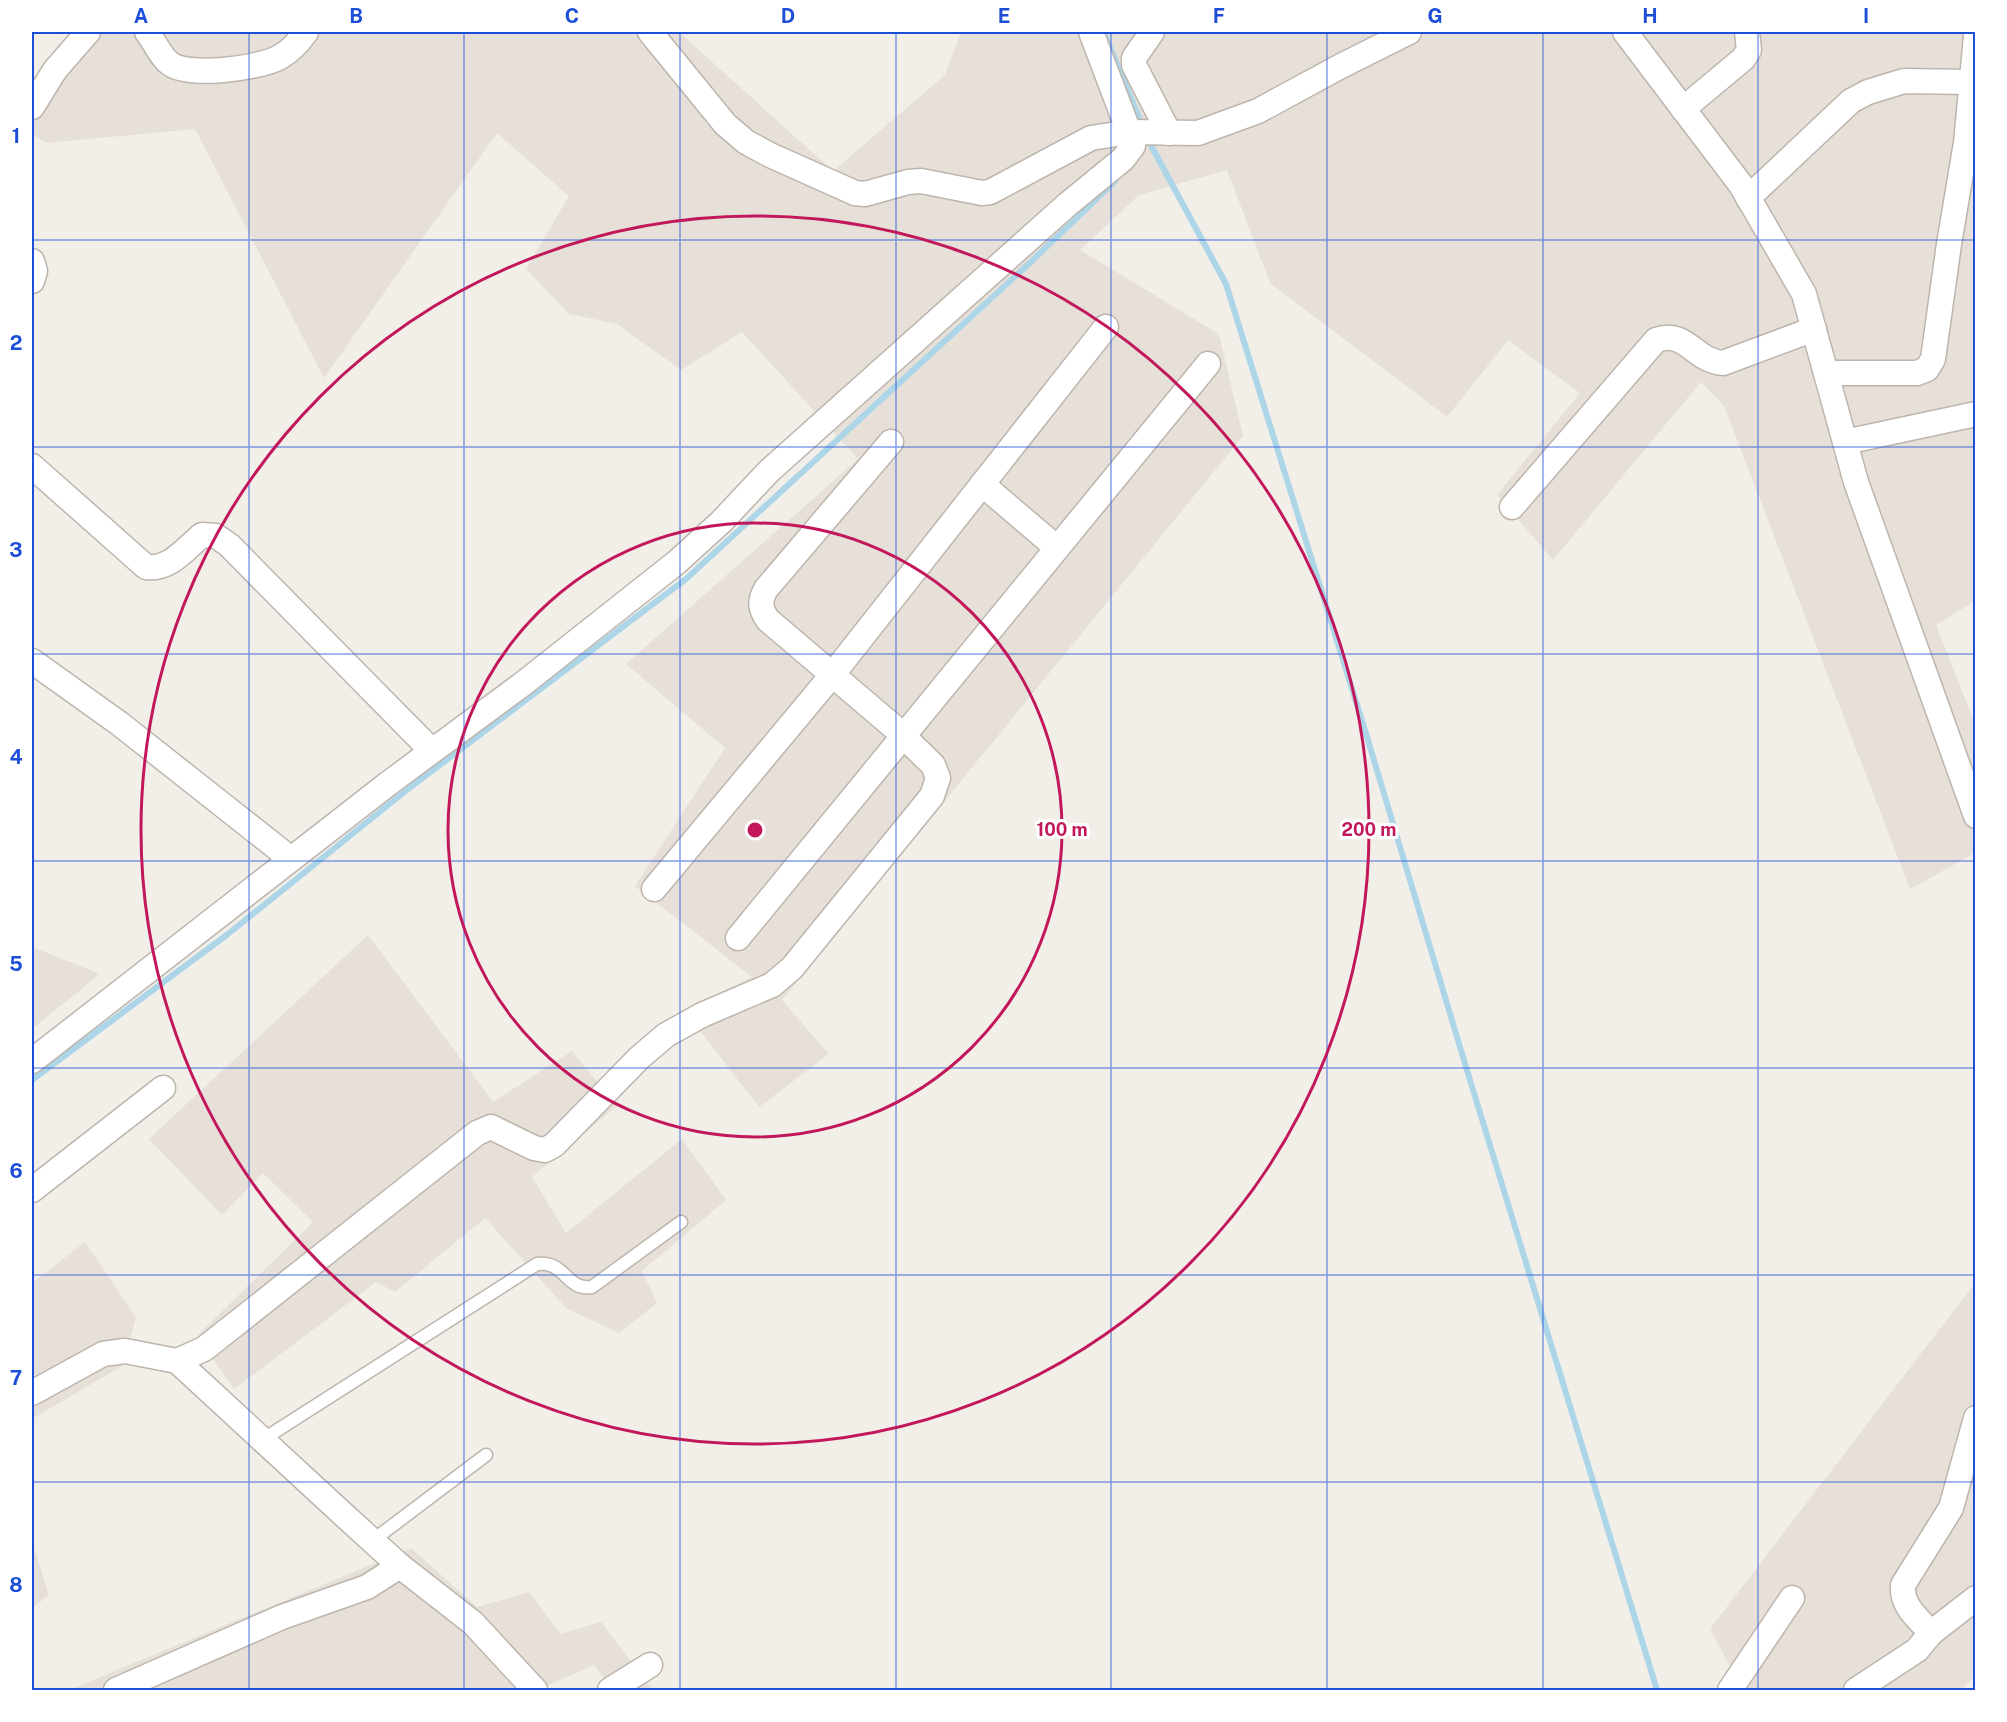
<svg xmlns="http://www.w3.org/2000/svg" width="2007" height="1722" viewBox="0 0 2007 1722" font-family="'Public Sans',sans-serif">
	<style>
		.residential { fill: #e6e0d8 }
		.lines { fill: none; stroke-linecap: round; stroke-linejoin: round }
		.stream { stroke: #add5e8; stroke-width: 6 }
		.lane-casing { stroke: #bdb5ad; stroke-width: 15 }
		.street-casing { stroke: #bdb5ad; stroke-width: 27 }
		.lane { stroke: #fff; stroke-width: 12 }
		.street { stroke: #fff; stroke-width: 24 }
		.grid { fill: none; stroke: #1d4ed8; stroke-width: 1.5; stroke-opacity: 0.55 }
		.ring { fill: none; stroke: #c2185b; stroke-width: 3 }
		.centre { fill: #c2185b; stroke: #fff; stroke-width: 3 }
		.ring-label { font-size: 18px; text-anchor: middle; font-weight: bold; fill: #c2185b; stroke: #fff; stroke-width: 6; stroke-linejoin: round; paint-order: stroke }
		.neatline { fill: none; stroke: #1d4ed8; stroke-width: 2 }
		.grid-label { font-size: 20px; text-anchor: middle; font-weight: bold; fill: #1d4ed8 }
	</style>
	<rect width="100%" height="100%" fill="#f2efe9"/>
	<g class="residential">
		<polygon points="73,32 679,32 833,171 945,75 961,32 1975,32 1975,601 1936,625 1975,724 1975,853 1910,889 1724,406 1701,382 1553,560 1497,495 1580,393 1508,340 1447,417 1270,283 1227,170 1139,195 1080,250 1219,334 1243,436 782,1000 829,1054 759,1107 684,1010 752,977 635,886 725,748 626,664 858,459 742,332 681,370 617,324 569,314 526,269 569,196 497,133 324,378 195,129 46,143 32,134 32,93"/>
		<polygon points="368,935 493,1102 572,1051 617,1106 532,1177 566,1233 682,1139 726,1200 642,1271 657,1303 619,1333 566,1308 485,1218 395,1292 376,1282 234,1389 197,1336 313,1222 263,1173 222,1215 149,1139"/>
		<polygon points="32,947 100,974 32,1029"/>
		<polygon points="85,1242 136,1318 122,1366 32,1419 32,1283"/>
		<polygon points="1975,1283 1975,1676 1961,1690 1725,1690 1730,1666 1710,1629"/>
		<polygon points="32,1541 49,1595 32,1608"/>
		<polygon points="411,1548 477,1607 529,1592 561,1634 601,1622 653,1690 613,1690 594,1665 537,1690 69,1690"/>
	</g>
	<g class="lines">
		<g class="stream">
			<polyline points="1105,35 1142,125"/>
			<polyline points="1147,138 1226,284 1367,737 1466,1067 1657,1690"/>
			<polyline points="32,1080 228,934 408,789 686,579 1033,260 1115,181"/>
		</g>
		<g class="lane-casing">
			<g id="lane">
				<path d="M262,1440L537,1264C566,1260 565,1291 592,1287L681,1222"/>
				<polyline points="372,1541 486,1455"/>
			</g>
		</g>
		<g class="street-casing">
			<g id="street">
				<path d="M147,32C154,41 160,55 168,62C185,79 261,68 280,57C292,50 299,42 306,32"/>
				<polyline points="650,32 725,124 746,142 770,155 855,193 865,194 908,182 921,181 982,193 990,192 1091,138 1129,132 1198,133 1258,111 1341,66 1409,32"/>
				<polyline points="1091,32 1129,132"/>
				<polyline points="1152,32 1134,58 1134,65 1169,133"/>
				<polyline points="1625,32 1741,185 1804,294 1856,482 1976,816"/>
				<polyline points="32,107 55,70 88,32"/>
				<polyline points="1683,109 1743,59 1749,50 1747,32"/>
				<polyline points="1748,198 1851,101 1868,92 1904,81 1971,82"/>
				<polyline points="32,261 35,271 32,281"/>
				<polyline points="1826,373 1917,373 1927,369 1933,359 1949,244 1966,143 1976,36"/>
				<polyline points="1845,442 1976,414"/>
				<path d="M32,466L146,567C170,570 185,549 202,535L216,536L229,545L432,751"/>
				<polyline points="982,484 1057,548"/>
				<path d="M1512,507L1656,340C1686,329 1694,361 1723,363L1814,329"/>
				<polyline points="32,661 120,724 291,859"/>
				<polyline points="654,889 833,674 1106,327"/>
				<polyline points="738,938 1208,364"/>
				<polyline points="32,1061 389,783 524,683 677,562 722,521 769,471 1068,204 1123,159 1133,146 1134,132"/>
				<polyline points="32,1190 163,1088"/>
				<polyline points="177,1361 345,1516 400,1566 473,1623 535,1690"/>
				<path d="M32,1393L103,1354L125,1351L177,1361L204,1349L477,1133L491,1127L534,1148L545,1150L554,1145L639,1058L666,1035L702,1015L772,985L792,968L932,796L938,778L933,765L895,728L768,620C760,609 759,601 766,589L891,442"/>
				<path d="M1931,1633C1918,1618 1901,1606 1903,1585L1951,1508L1976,1418"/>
				<polyline points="116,1690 282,1617 367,1587 400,1566"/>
				<polyline points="610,1690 650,1665"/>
				<polyline points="1730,1690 1792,1598"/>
				<polyline points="1856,1690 1917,1650 1931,1633 1976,1598"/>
			</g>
		</g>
		<use href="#lane" class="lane"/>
		<use href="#street" class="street"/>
	</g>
	<path class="grid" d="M249,32V1690M464,32V1690M680,32V1690M896,32V1690M1111,32V1690M1327,32V1690M1543,32V1690M1758,32V1690M32,240H1976M32,447H1976M32,654H1976M32,861H1976M32,1068H1976M32,1275H1976M32,1482H1976"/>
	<g class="ring">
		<circle cx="755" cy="830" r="307"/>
		<circle cx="755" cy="830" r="614"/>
	</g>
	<circle cx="755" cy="830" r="9" class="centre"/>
	<g class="ring-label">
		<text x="1062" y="836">100 m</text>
		<text x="1369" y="836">200 m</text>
	</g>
	<rect width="2007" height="1722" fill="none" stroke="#ffffff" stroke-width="66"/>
	<rect x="33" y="33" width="1941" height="1656" class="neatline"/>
	<g class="grid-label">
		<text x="141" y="23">A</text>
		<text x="356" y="23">B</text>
		<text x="572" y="23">C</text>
		<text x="788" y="23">D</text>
		<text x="1004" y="23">E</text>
		<text x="1219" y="23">F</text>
		<text x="1435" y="23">G</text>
		<text x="1650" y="23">H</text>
		<text x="1866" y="23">I</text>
		<text x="16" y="143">1</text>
		<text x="16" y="350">2</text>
		<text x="16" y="557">3</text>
		<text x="16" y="764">4</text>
		<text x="16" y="971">5</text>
		<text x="16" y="1178">6</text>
		<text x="16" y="1385">7</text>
		<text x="16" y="1592">8</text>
	</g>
</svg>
